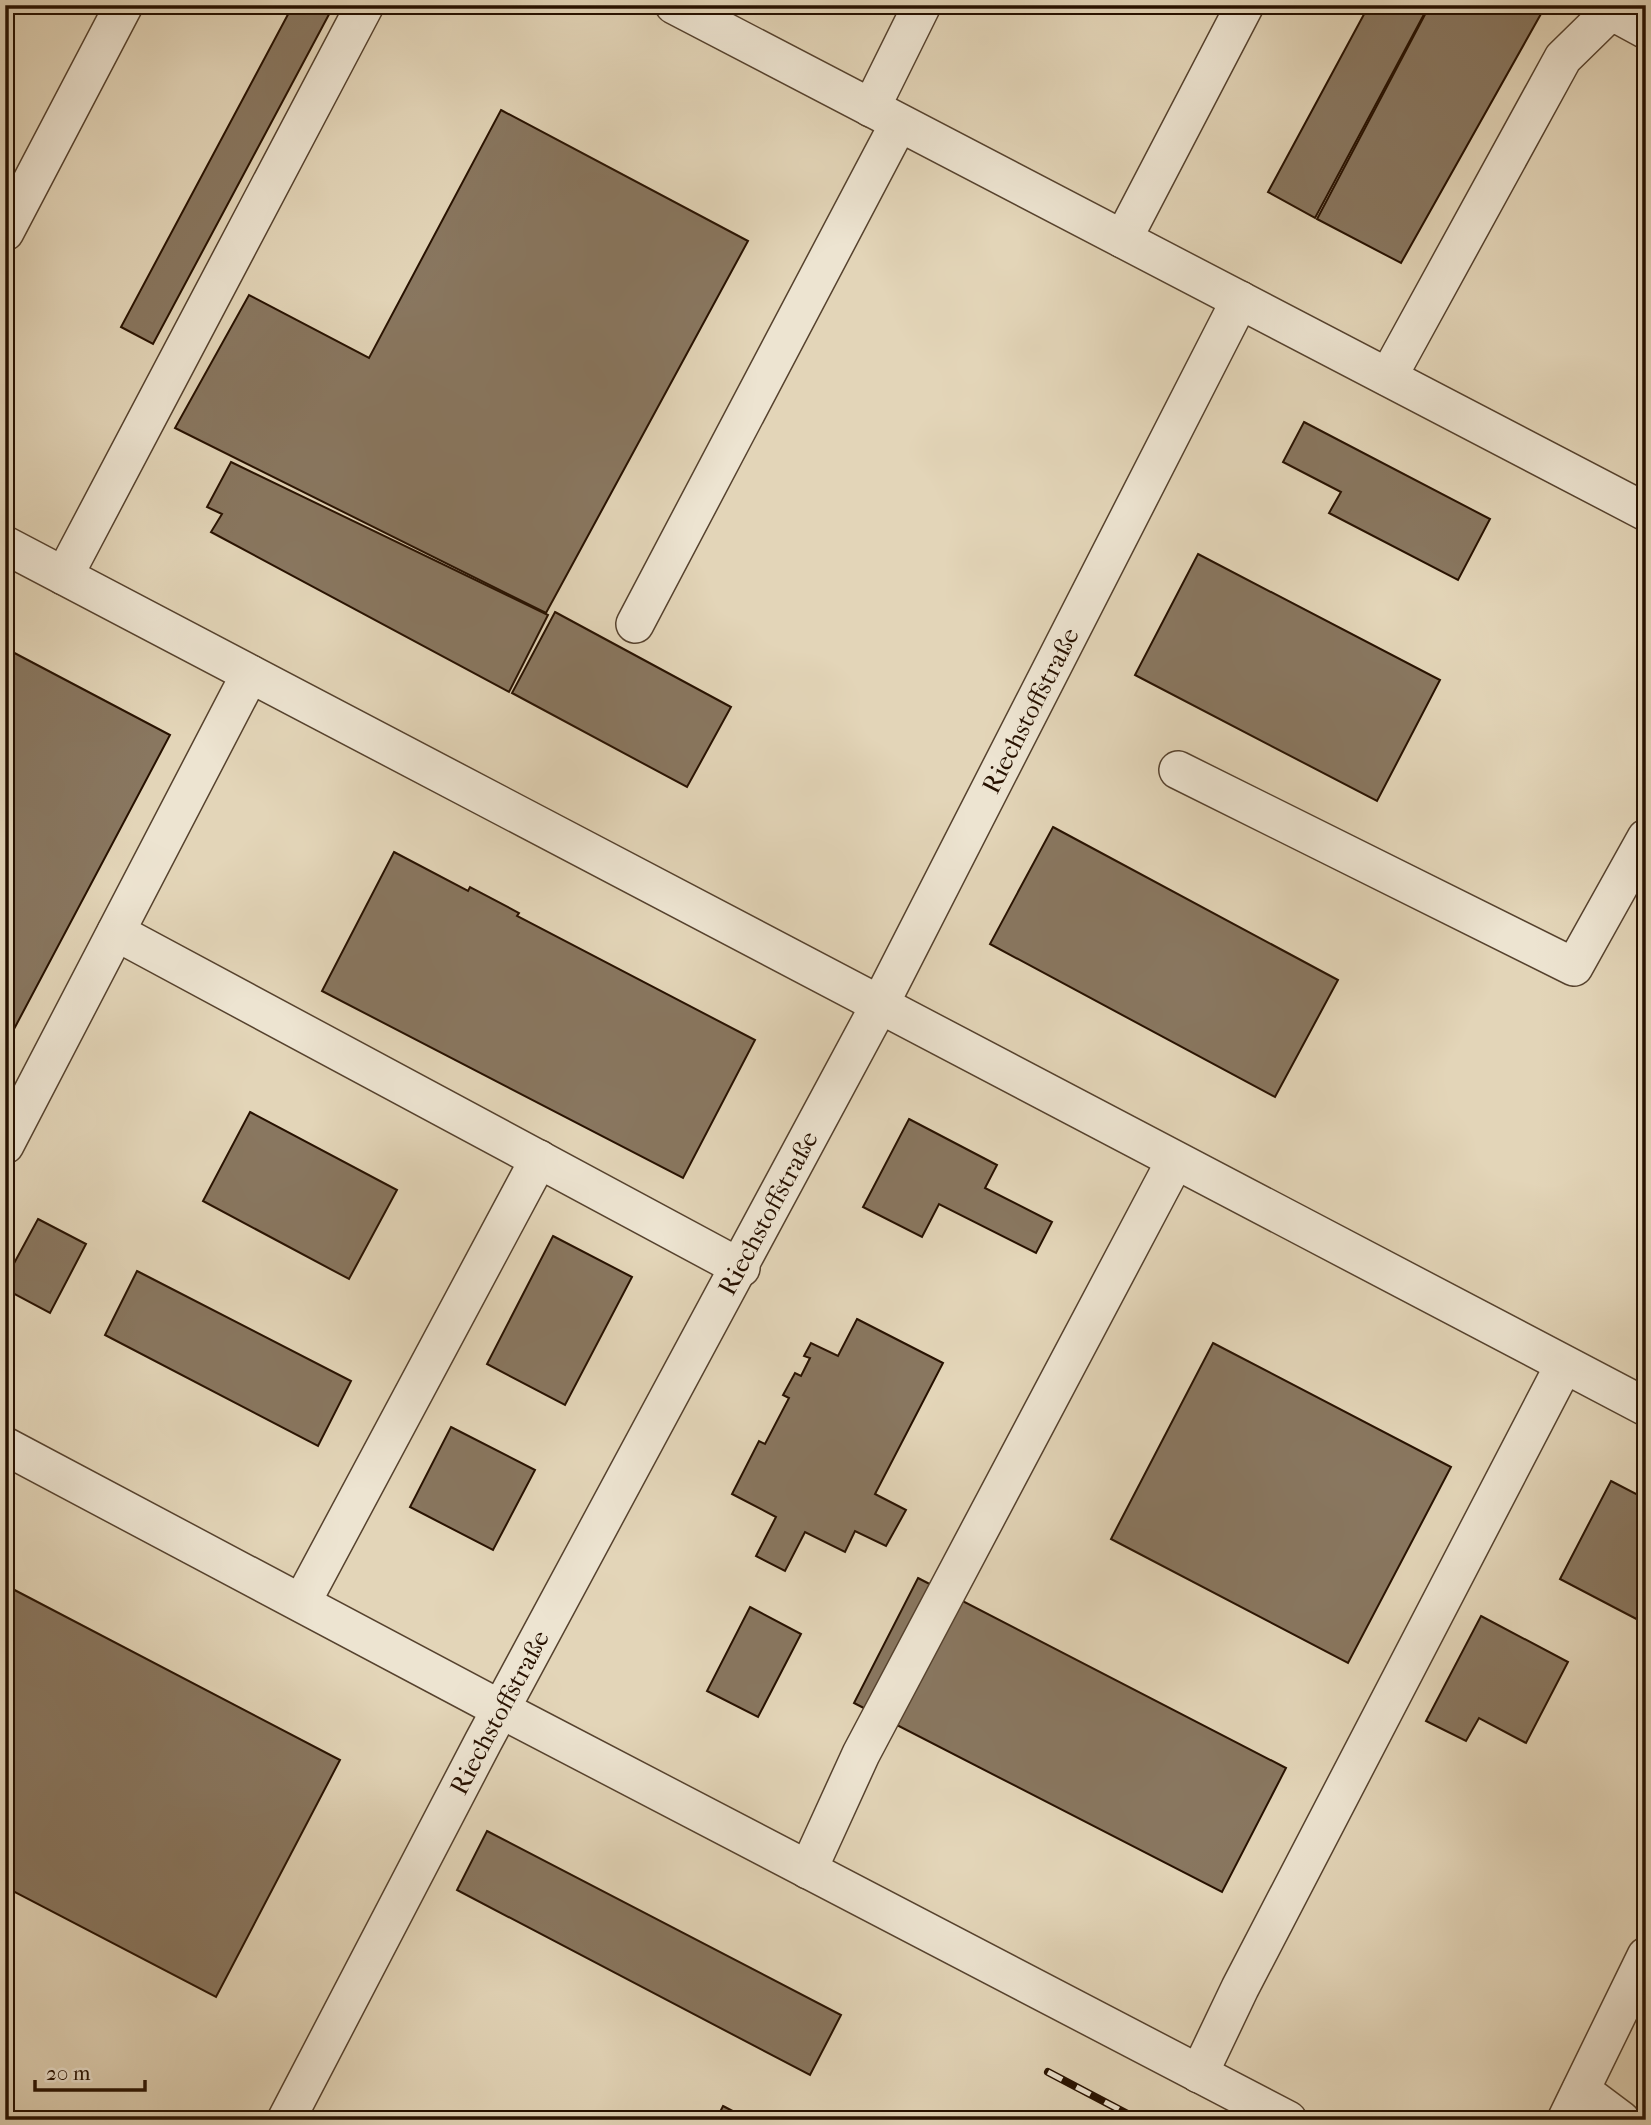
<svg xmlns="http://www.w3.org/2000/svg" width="1651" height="2125" viewBox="0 0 1651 2125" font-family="'IM FELL French Canon',serif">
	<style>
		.building { fill: #897760; stroke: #271100; stroke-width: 2 }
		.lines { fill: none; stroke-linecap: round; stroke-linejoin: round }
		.minor-casing { stroke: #56422e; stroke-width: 40 }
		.minor { stroke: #ede4d1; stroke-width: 37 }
		.rail-casing { stroke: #271100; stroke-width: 8 }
		.rail { stroke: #ede4d1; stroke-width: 5; stroke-dasharray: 16; stroke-linecap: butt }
		.labels { text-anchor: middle; stroke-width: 7; stroke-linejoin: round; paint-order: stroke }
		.street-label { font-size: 26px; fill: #271100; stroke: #ede4d1 }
	</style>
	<rect width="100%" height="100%" fill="#e3d5b8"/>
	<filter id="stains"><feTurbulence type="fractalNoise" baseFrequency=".00286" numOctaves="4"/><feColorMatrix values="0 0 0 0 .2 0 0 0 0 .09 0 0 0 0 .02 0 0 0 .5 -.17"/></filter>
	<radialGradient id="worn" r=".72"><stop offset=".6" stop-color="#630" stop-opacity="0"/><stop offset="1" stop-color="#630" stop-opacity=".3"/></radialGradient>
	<g class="building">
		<polygon points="293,5 334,5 153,344 121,327"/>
		<polygon points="1369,5 1429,5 1315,218 1268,192"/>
		<polygon points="1430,5 1546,5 1401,263 1317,219"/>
		<polygon points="501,110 748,241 546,613 175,428 249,295 369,358"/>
		<polygon points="1304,422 1490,519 1458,580 1329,513 1341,492 1283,462"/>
		<polygon points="231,462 548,615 509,692 211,532 222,514 207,507"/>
		<polygon points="1198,554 1440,680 1377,801 1135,675"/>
		<polygon points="555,612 731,707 687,787 512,693"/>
		<polygon points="5,648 170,735 5,1046"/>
		<polygon points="1053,827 1338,980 1275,1097 990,944"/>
		<polygon points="394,852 468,891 470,887 519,913 517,916 755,1040 683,1178 322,991"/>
		<polygon points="250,1112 397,1190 349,1279 203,1201"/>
		<polygon points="909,1119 997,1165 985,1188 1052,1222 1036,1253 939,1204 922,1237 863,1207"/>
		<polygon points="38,1219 86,1244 50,1313 5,1289 5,1280"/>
		<polygon points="553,1236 632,1277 565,1405 487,1364"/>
		<polygon points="137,1271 351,1381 318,1446 105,1335"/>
		<polygon points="857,1319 943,1363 875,1494 906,1510 886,1546 855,1531 845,1552 805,1532 785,1571 756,1556 776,1517 732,1494 759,1441 765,1444 789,1398 783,1395 795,1373 801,1376 810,1358 804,1356 811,1343 838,1356"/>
		<polygon points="1213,1343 1451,1467 1348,1663 1111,1539"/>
		<polygon points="451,1427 535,1470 493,1550 410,1507"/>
		<polygon points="1611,1481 1646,1499 1646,1624 1560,1579"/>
		<polygon points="918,1578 1286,1768 1222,1892 854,1703"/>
		<polygon points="5,1585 340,1760 216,1997 5,1887"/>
		<polygon points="750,1607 801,1634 758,1717 707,1691"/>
		<polygon points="1481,1616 1568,1662 1526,1743 1479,1718 1466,1741 1426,1721"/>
		<polygon points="487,1831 841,2015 810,2075 457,1890"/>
		<polygon points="723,2106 750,2120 716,2120"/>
	</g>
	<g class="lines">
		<g class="minor-casing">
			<g id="minor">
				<polyline points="674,5 1646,512"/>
				<polyline points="871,108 922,5"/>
				<polyline points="5,232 124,5"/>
				<polyline points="1123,239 1245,5"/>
				<polyline points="1388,377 1563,58 1611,11 1646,30"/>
				<polyline points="5,545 1646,1407"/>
				<polyline points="64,576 365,5"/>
				<polyline points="635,624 899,123"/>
				<polyline points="1178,770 1574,967 1646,838"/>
				<polyline points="116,932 741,1268"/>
				<polyline points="5,1145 250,674"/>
				<polyline points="5,1446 502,1710 1288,2120"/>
				<polyline points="302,1602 539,1159"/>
				<polyline points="808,1870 861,1754 1175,1161"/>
				<polyline points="1199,2074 1240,1988 1564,1365"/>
				<polyline points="1581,2090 1621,2120"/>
				<path id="s1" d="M286,2120L483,1742L879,1006L1240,300"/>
				<polyline points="1566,2120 1646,1956"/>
			</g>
		</g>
		<use href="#minor" class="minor"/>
		<g class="rail-casing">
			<polyline id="rail" points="1048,2072 1139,2120"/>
		</g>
		<use href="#rail" class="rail"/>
	</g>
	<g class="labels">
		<g class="street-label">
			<text dy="9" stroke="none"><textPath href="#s1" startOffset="1594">Riechstoffstraße</textPath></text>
			<text dy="9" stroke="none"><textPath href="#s1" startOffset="1027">Riechstoffstraße</textPath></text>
			<text dy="9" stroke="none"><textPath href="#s1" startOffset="460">Riechstoffstraße</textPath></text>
		</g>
	</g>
	<rect width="1651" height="2125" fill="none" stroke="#e3d5b8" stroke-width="28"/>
	<rect x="7" y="7" width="1637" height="2111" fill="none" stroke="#271100" stroke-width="3.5"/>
	<rect x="14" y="14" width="1623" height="2097" fill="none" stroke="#271100" stroke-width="2"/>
	<path d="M35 2080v10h110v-10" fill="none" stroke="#271100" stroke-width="3.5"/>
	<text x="46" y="2080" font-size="21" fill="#271100" stroke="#ede4d1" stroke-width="5" paint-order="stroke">20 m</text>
	<rect width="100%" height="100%" filter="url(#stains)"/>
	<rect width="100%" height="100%" fill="url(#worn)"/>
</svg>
